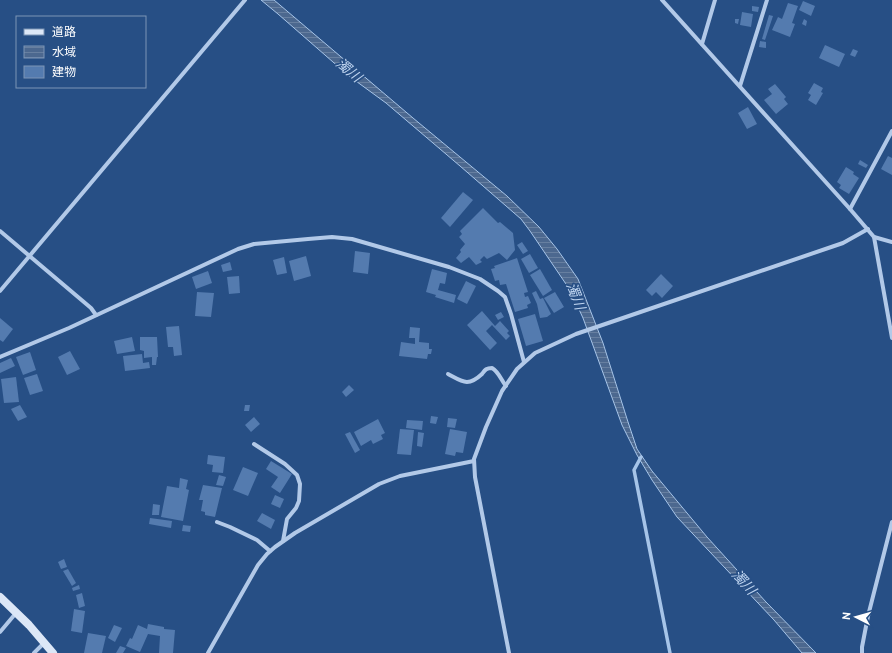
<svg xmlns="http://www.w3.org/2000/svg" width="892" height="653" viewBox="0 0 892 653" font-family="Cabin,'Noto Sans JP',sans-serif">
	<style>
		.water { fill: url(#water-rules); stroke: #a6c4e8 }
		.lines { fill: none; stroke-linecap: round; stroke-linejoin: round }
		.stream { stroke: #a6c4e8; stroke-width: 3.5 }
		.building { fill: #547baf }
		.minor { stroke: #b2c9e8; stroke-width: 4 }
		.secondary { stroke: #dce7f7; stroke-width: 8 }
		.labels { text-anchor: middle; stroke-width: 3.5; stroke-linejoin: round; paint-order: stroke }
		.water-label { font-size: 14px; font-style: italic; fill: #bdd3ef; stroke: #274f85 }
	</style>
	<defs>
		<pattern id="water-rules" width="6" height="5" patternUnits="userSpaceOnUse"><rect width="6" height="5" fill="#4c688f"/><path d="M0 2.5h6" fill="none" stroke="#677fa0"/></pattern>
	</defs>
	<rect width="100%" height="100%" fill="#274f85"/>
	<polygon class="water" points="261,0 274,0 413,118 507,196 539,227 557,249 578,279 603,343 628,422 637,449 652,471 707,537 766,602 816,653 802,653 774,620 677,517 652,480 637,455 622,425 583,318 570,290 530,231 521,219 460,166 386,103 349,76 278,14"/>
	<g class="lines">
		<polyline class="stream" points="641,457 634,470 670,653"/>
	</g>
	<g class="building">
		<polygon points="803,1 815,6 811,16 799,10"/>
		<polygon points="788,3 798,6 792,23 795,24 790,37 772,30 778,17 782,19"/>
		<polygon points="752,6 759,7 758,12 752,11"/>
		<polygon points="742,12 753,14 751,27 740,25"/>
		<polygon points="769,15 773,16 765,40 762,39"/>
		<polygon points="735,19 739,19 738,24 735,23"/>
		<polygon points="804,19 807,21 806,26 802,24"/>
		<polygon points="760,41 766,42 766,48 759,47"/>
		<polygon points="825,45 845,54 839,67 819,58"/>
		<polygon points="853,49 858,51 855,57 850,55"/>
		<polygon points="814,83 823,88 821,92 823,93 816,105 808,100 811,95 808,93"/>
		<polygon points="775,84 786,97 784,99 788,104 776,114 764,100 772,94 768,89"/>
		<polygon points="748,107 757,124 747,129 738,113"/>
		<polygon points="888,156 892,158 892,175 881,169"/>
		<polygon points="860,160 868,165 866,168 858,164"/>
		<polygon points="846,167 854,172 853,174 859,178 849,194 839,188 841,185 837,182"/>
		<polygon points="463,192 473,200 450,227 441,218"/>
		<polygon points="483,208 498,223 500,222 513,233 515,250 507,260 499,253 487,259 484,256 480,260 482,262 476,265 469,257 461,263 456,258 461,252 460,250 465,244 459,237 462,234 460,231"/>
		<polygon points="522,242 528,251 523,254 517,245"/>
		<polygon points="355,251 370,253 368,274 353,272"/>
		<polygon points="530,254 538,268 529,273 521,259"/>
		<polygon points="306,256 311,276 294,281 289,261"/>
		<polygon points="284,257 287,273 277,275 273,260"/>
		<polygon points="517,258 528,292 524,293 525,297 528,296 531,303 527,305 528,308 515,312 506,284 500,285 499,280 495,281 491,269 495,268 494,266"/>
		<polygon points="230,262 232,270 223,272 221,265"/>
		<polygon points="432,269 447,273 445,284 440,283 438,290 456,295 454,303 435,297 436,295 426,292"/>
		<polygon points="540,269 552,290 543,296 530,275"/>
		<polygon points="208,271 212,283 196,289 192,277"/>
		<polygon points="661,274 673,286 662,298 656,292 652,296 646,290"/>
		<polygon points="239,276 240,293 229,294 227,277"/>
		<polygon points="466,281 476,286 467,304 457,299"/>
		<polygon points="536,291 540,299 543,298 551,314 547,317 540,318 537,304 532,293"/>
		<polygon points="197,292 214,293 211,317 195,316"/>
		<polygon points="555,292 564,307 554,313 544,298"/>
		<polygon points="482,311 495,326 500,321 509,331 507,333 510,336 506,340 492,325 486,331 497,343 490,350 467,325"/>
		<polygon points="501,312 504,317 498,320 495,315"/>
		<polygon points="535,314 543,341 526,346 518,319"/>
		<polygon points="0,318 13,329 3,342 0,340"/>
		<polygon points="179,326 182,355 174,356 173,347 168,347 166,327"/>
		<polygon points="410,327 420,328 419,342 429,343 429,349 432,349 431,354 428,354 427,359 399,356 401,342 415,344 415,338 409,338"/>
		<polygon points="132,337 135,351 117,354 114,341"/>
		<polygon points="140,337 157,337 158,357 157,357 156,365 152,365 152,357 144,358 144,351 140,350"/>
		<polygon points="70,351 80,369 67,375 58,357"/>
		<polygon points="30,352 36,370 23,375 16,357"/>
		<polygon points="142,354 143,363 149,362 150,368 125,371 123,356"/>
		<polygon points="11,358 15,366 0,373 0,363"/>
		<polygon points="37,374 43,391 30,395 24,378"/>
		<polygon points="16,377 19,402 4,403 1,379"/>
		<polygon points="349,385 354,390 346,397 342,392"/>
		<polygon points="20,405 27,417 18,421 11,409"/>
		<polygon points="245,405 250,405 249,411 244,411"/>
		<polygon points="431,416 438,417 436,424 430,423"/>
		<polygon points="254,417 260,424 251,432 245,425"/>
		<polygon points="448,418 457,419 455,428 447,427"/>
		<polygon points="378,419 385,433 381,435 383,439 373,444 371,440 361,446 354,432"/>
		<polygon points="407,420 423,421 422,430 406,428"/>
		<polygon points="400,429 414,430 411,455 397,454"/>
		<polygon points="450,429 467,432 463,453 456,452 455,456 445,454"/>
		<polygon points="350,432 360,450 355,453 345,434"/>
		<polygon points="418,432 424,433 422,447 417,446"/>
		<polygon points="208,455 225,457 223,473 212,472 213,465 207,464"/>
		<polygon points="271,461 292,474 280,493 271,487 278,477 266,469"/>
		<polygon points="243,467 258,473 248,496 233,490"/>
		<polygon points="219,475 226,477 223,486 216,485"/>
		<polygon points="180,478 188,480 186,489 189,490 183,521 161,517 167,486 179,488"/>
		<polygon points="203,485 222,488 215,517 205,515 205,512 201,511 203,500 199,500"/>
		<polygon points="275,495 284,499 280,508 271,504"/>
		<polygon points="153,504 160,505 159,515 152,515"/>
		<polygon points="262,513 275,520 271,529 257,521"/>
		<polygon points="150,518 172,521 171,528 149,524"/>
		<polygon points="183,525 191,526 190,532 182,531"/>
		<polygon points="64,559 67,567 61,569 58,562"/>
		<polygon points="68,569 76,583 72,586 63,571"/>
		<polygon points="79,585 80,589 73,591 72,588"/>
		<polygon points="82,593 85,606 79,608 76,595"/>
		<polygon points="74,609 85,611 82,633 71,631"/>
		<polygon points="148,624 164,627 164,629 175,630 173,653 159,653 160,636 148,634 140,652 126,646 130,638 132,639 138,625 147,629"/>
		<polygon points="114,625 122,628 115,642 108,638"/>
		<polygon points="88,633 106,636 102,653 84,653"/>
		<polygon points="120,646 126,648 123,653 116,653"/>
	</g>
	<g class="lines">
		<g class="minor">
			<polyline points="662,0 850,209 874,237 892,338"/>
			<polyline points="702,44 715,0"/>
			<polyline points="740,86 767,0"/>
			<polyline points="850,209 892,131"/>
			<polyline points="0,231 91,308 96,315"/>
			<polyline points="874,237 892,242"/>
			<polyline points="0,291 245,0"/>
			<polyline points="0,357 69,328 238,249 254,244 308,239 332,237 352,239 449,267 480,279 498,291 505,297 511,314 524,362"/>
			<path d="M448,374C463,382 468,387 482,374C485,370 486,368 492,368C499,372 501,380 506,386"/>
			<polyline points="254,444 285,464 297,475 300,484 299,501 296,508 287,519 283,541"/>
			<polyline points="217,522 230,527 257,540 270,551"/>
			<polyline points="0,632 16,613"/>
			<polyline points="34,653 44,643"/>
			<polyline points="208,653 258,565 267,554 275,547 295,533 379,484 400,476 474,461"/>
			<polyline points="509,653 475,477 474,459 486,427 502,391 517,369 535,353 576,334 843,243 868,229"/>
			<polyline points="862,653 862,647 868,616 892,522"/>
		</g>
		<polyline class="secondary" points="0,597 29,625 53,653"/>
	</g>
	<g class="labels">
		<g class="water-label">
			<text transform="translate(349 70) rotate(40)" y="5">濁川</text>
			<text transform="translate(576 296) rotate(69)" y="5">濁川</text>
			<text transform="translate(744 582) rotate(48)" y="5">濁川</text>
		</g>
	</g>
	<rect x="16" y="16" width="130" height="72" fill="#274f85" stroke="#7d95b6"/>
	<rect x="24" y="29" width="20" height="6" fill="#dce7f7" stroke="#7d95b6"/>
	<text x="52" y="36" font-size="12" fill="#ffffff">道路</text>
	<rect x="24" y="46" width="20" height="12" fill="url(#water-rules)" stroke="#7d95b6"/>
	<text x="52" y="56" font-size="12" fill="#ffffff">水域</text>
	<rect x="24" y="66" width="20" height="12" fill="#547baf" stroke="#7d95b6"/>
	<text x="52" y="76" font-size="12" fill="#ffffff">建物</text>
	<g transform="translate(856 617) rotate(276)" stroke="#274f85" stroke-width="3" paint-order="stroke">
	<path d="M0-3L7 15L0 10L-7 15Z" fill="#ffffff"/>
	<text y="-6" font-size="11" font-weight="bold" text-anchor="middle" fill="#ffffff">N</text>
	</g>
</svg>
